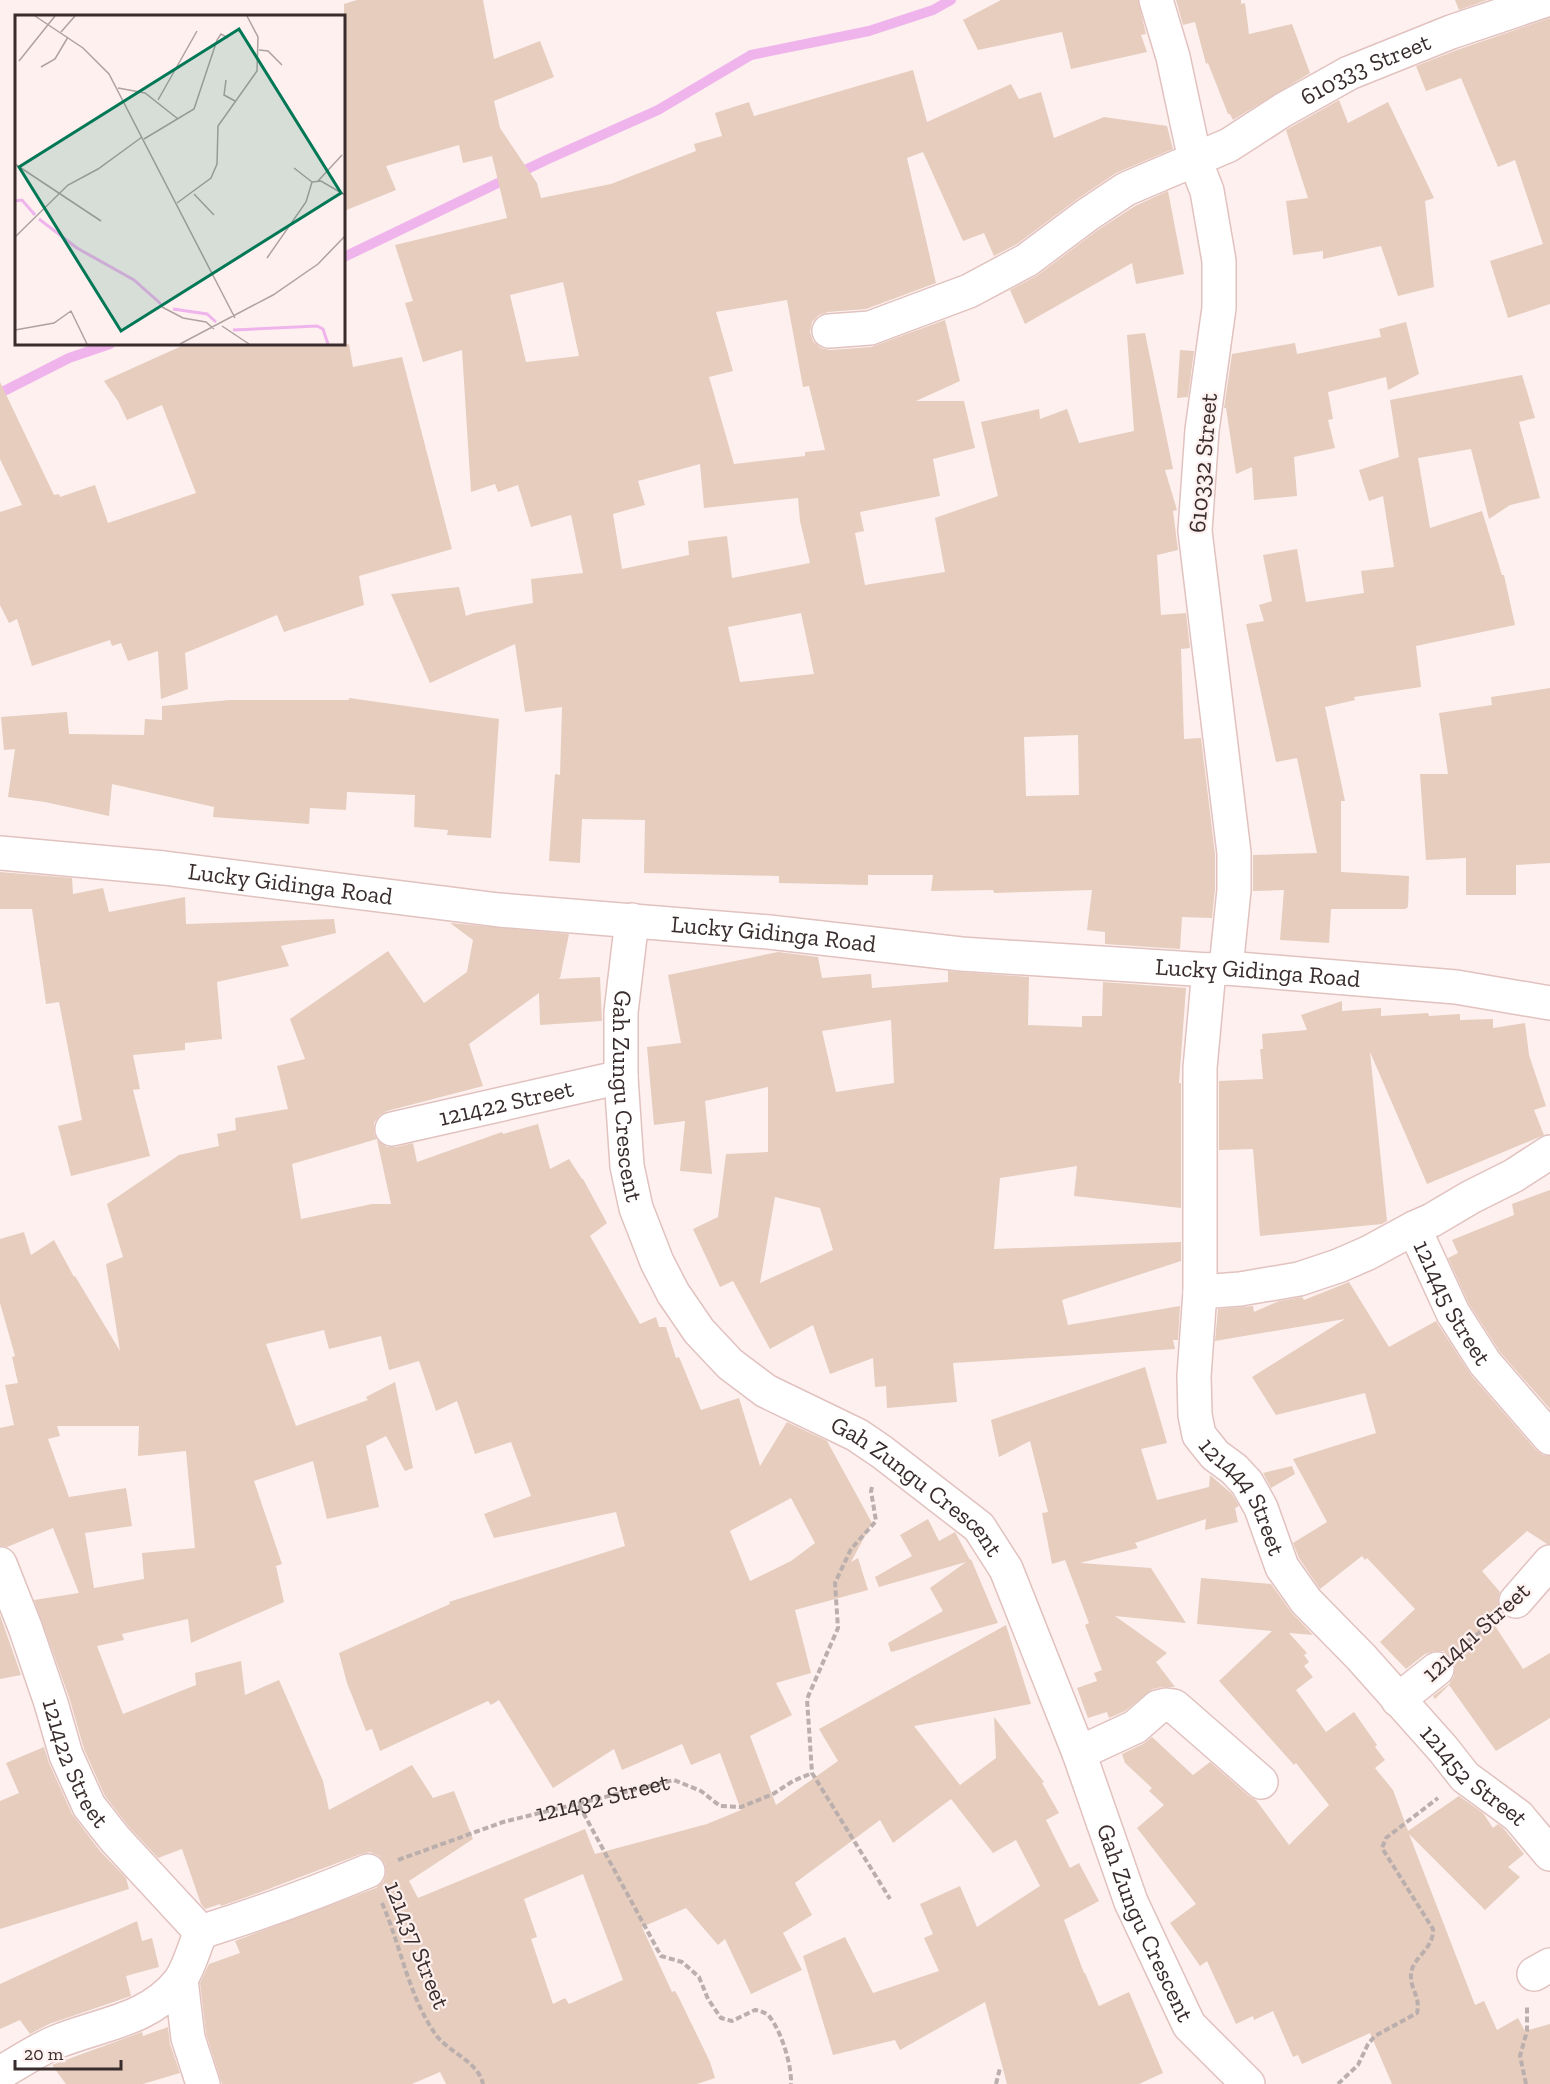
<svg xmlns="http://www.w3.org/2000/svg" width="1550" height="2084" viewBox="0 0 1550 2084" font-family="'Zilla Slab',serif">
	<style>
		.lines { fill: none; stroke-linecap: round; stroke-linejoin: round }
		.stream { stroke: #f0b4ec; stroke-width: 10 }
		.building { fill: #e6cdbe; fill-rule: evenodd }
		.minor-casing { stroke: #e1c2bf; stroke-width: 36 }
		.path { stroke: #bbafae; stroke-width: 4; stroke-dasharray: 6 3; stroke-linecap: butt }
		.minor { stroke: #fff; stroke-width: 33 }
		.labels { text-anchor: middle; stroke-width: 4.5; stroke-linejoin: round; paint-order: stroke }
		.street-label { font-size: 24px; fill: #382d2c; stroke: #fdf0ef }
		.inset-river { fill: none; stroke: #f0b4ec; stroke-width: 3 }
		.inset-road { fill: none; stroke: #aea2a1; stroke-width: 1.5 }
		.view { fill: #017855; fill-opacity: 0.15; stroke: #017855; stroke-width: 3 }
		.inset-edge { fill: none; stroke: #382d2c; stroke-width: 3 }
	</style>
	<rect width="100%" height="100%" fill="#fdf0ef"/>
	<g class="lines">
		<g class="stream">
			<polyline points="344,257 546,160 658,110 751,55 869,31 933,10 951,0"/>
			<polyline points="0,393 69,358 110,344"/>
		</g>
	</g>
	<g class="building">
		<path d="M357,0H483L494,59L540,41L554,77L494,101L500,128L537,183L541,198L611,184L696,151L694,144L722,136L715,113L749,102L754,116L913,70L927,122L1011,84L1019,99L1041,92L1054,138L1104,117L1167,126L1173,149L1116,173L1076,200L1017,244L994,256L984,233L963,241L923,152L907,158L936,283L866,309L828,312L819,315L812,322L810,332L813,341L821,348L830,350L871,347L945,320L960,381L916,401H964L975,448L933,459L940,496L860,512L864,531L855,533L865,585L945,572L935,518L998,496L981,422L1039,409L1040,419L1067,409L1079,443L1134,431L1127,335L1145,333L1173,469L1165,470L1177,510L1173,511L1178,550L1157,555L1161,615L1186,613L1190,648L1181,649L1184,739L1201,738L1215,854V889L1212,918L1182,917L1180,949L1105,944V932L1087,930L1092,890L994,893L993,890L931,891L933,875H868V885L779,883V876L644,873L645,820L582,819L580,863L549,861L555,774L560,775L562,707L525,712L515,644L430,683L391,594L459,587L466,616L474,613L533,603L531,579L583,573L571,515L531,527L518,485L498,492L495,484L471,492L462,350L423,362L405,303L413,301L395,245L507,218L492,156L463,163L459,145L386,166L396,190L344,211V4ZM563,282L579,356L526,362L510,295ZM787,300L803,387L809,386L825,450L805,452V456L734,464L709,377L733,371L716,312ZM700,464L704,508L798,498L800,521L810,563L732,578L727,536L688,541L689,555L622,569L613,514L645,505L638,481ZM801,613L814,674L740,682L728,627ZM1078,735L1079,795L1026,796L1024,737Z"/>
		<polygon points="1001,0 1138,0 1146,34 1141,35 1147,52 1071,69 1062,32 978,50 963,20"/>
		<polygon points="1176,0 1241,0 1241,4 1245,3 1249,34 1292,24 1310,73 1233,120 1230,114 1228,114 1208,63 1206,64 1195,22 1183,25"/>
		<polygon points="1455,0 1487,0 1459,10"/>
		<polygon points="1550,18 1550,304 1508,318 1490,261 1543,244 1515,160 1498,167 1461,78 1426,91 1416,66 1457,50"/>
		<polygon points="1339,100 1348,123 1388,102 1434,198 1425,201 1434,287 1398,296 1381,246 1323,259 1323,251 1293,255 1286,201 1308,198 1286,130"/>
		<polygon points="1168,191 1184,274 1136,284 1132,263 1025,324 1010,290 1038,275 1098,230 1135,206"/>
		<polygon points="1406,322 1419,374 1388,390 1386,377 1328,392 1333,419 1328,420 1335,448 1294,457 1297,496 1254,500 1252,467 1236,474 1226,408 1224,408 1232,354 1295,343 1297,354 1381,337 1379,329"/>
		<polygon points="186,344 349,344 353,367 402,357 452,549 359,576 364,605 284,632 277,615 185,653 188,689 161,699 158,651 128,661 121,643 112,646 110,640 32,666 17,619 9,623 0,605 0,512 22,505 0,459 0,382 54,495 59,494 60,497 95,485 108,523 196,493 162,405 127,420 118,401 104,381"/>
		<polygon points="1180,350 1194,351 1188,397 1177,398"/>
		<polygon points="1522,375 1535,418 1519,422 1540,498 1510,505 1489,519 1471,449 1418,458 1430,528 1482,511 1502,575 1504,575 1515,625 1416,646 1421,687 1354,697 1355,700 1325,707 1345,801 1341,801 1341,872 1409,876 1408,907 1405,909 1331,909 1329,943 1280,940 1284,890 1253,891 1253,855 1317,853 1297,758 1276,762 1246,624 1264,621 1259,605 1272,601 1263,555 1297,549 1306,602 1364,593 1361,571 1394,567 1383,496 1369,501 1359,470 1399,457 1390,400"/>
		<polygon points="1550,688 1550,863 1516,865 1516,895 1466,895 1466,858 1426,860 1420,774 1448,774 1439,713 1492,705 1491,697"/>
		<polygon points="349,698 499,719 491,838 447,835 448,830 414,827 415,795 347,792 346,810 310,808 309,824 213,817 214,807 112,784 109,816 45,802 8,797 15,749 4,750 1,717 67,712 69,734 144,735 145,719 162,720 162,706 230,700 349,700"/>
		<polygon points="0,872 72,878 73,894 103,888 109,912 185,897 186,924 334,919 336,933 281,946 289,966 217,982 222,1039 185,1043 185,1050 133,1055 140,1089 133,1090 150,1156 71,1176 58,1126 82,1120 59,1002 46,1004 32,909 0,909"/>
		<path d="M450,923L569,934L560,978L558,979L600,977L602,1021L540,1025L539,993L469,1044L483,1086L387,1111L380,1115L374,1123V1133L377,1139L292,1164L301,1219L372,1204H391L377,1140L387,1147H396L413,1143L417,1162L502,1132L503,1134L538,1124L550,1169L569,1159L582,1179H583L607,1223L590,1236L640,1324L656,1317L659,1327H666L676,1358L679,1357L701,1410L739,1398L760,1466L787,1422L827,1441L872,1523L851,1562L858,1558L868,1590L795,1610L811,1673L776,1683L792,1715L750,1736L776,1805L838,1761L819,1729L1006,1625L1031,1704L914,1726L960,1785L996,1758L994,1717L1044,1782L1042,1783L1059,1813L1046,1820L1070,1868L1079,1863L1099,1901L1064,1920L1084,1973H1085L1099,2006L1129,1992L1163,2073L1139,2084H1007L985,2002L900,2050L895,2040L833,2055L803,1956L845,1937L873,1993L939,1971L924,1938L933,1934L920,1904L960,1886L977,1927L1040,1886L1016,1840L993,1853L951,1799L893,1843L880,1820L795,1883L812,1915L783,1933L802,1970L751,1994L725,1939L718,1945L686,1908L642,1927L672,1992L675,1991L679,1998L710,2062L715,2078L697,2084H446L440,2072L412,2084H222L206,2034L200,1983L209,1964L240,1953L235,1941L376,1888L383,1882L386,1874L385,1864L379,1856L370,1852L361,1854L258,1893L221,1906L220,1904L205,1909L201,1904L182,1849L158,1858L129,1827L105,1796L84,1749L69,1697L34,1600L79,1593L53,1528L7,1547L0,1546V1428L14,1425L5,1385L18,1383L12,1357L15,1356L0,1303V1239L24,1232L31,1255L54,1240L74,1277L75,1276L120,1351L106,1264L123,1257L107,1204L179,1155L219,1146L217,1134L236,1130L235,1118L288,1109L277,1066L305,1059L290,1019L388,951L424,1003L467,972L473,940ZM324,1330L329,1349L381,1336L389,1370L419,1361L436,1411L457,1401L475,1454L511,1442L531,1496L484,1514L494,1538L616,1512L625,1546L449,1602L450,1604L339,1653L347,1683L366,1731L372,1729L380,1751L488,1701L491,1705L499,1700L553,1788L614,1749L622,1770L682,1744L691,1765L720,1753L741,1810L707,1824L595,1854L585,1829L418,1898L409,1881L473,1839L454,1791L433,1798L412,1765L329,1810L323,1781L279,1680L245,1695L241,1661L195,1673L196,1685L123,1714L97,1646L124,1640L122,1634L188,1619L191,1643L284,1602L276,1566L282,1564L254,1481L313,1461L327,1519L379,1507L366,1446L386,1436L405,1471L413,1468L395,1382L366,1397L368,1400L296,1426L266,1344ZM57,1426H139L138,1456L186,1451L195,1548L142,1553L144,1579L94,1588L85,1533L132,1526L126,1488L69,1497L48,1439L60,1436ZM791,1498L815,1543L791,1561L750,1581L730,1531ZM583,1874L623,1980L569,2004L565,1998L553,2004L531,1939L537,1937L524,1899Z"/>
		<path d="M778,952L818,957L822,978L871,974L872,988L948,982V971L1029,977L1028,1025L1082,1027V1016H1102L1103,982L1186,988L1179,1083H1181V1208L1074,1196L1077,1166L1000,1178L994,1249L1181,1242V1261L1062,1300L1068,1325L1180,1306L1178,1340H1173L1175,1349L953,1363L957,1402L887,1408L886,1386L875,1387L873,1358L830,1374L813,1325L770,1349L733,1281L720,1287L693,1229L718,1217L726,1154L768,1152V1087L705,1101L712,1174L680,1171L685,1121L654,1125L647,1047L681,1043L668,975ZM891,1020L894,1083L836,1092L822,1031ZM775,1197L820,1208L833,1250L760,1283Z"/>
		<polygon points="1342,1001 1342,1011 1381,1008 1381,1016 1428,1013 1429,1016 1460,1014 1460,1020 1493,1019 1493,1028 1525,1023 1529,1055 1546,1106 1534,1110 1544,1135 1427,1184 1370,1052 1387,1221 1382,1224 1260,1236 1253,1149 1219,1150 1219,1081 1263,1079 1260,1049 1263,1049 1262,1034 1307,1030 1301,1015"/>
		<polygon points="1550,1190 1550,1409 1500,1352 1469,1304 1448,1258 1458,1253 1452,1240 1514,1215 1512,1204"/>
		<polygon points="1349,1282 1389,1347 1436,1321 1471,1375 1536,1450 1543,1455 1550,1456 1550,1544 1547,1544 1527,1531 1482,1571 1500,1592 1498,1598 1500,1609 1490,1618 1523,1669 1550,1653 1550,1718 1496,1751 1449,1685 1435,1699 1433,1696 1449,1684 1454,1676 1455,1666 1451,1657 1443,1651 1434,1651 1425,1654 1406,1669 1380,1642 1415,1609 1367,1558 1365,1560 1362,1556 1320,1589 1299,1558 1293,1543 1327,1522 1293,1459 1376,1433 1365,1393 1276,1415 1252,1377 1345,1319 1215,1341 1218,1309 1253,1306 1254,1312 1279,1301 1302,1297 1304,1300"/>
		<polygon points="1145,1367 1167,1443 1141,1449 1157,1500 1209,1487 1210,1475 1232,1494 1239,1506 1235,1508 1238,1522 1205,1530 1206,1519 1135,1543 1138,1548 1080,1563 1151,1568 1186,1623 1115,1616 1167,1653 1156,1662 1175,1687 1162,1687 1153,1689 1125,1711 1109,1718 1107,1712 1088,1718 1077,1688 1097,1681 1094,1673 1102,1670 1085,1625 1089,1623 1065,1560 1052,1564 1042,1513 1048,1512 1030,1441 999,1457 991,1420"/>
		<polygon points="1292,1466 1295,1474 1271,1488 1263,1473"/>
		<polygon points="928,1519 939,1541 955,1532 970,1560 971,1559 998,1623 891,1652 888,1643 943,1611 930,1588 966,1562 879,1587 875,1577 912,1556 900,1535"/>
		<polygon points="1201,1578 1271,1584 1291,1612 1313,1635 1289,1633 1307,1653 1304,1655 1309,1662 1304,1666 1313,1677 1296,1690 1326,1732 1354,1712 1377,1745 1375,1747 1385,1760 1375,1768 1393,1790 1408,1831 1459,1796 1483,1813 1493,1828 1498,1824 1504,1829 1524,1854 1508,1867 1520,1877 1485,1910 1409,1834 1475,2005 1484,2001 1497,2030 1518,2018 1525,2031 1550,2024 1550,2084 1392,2084 1370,2033 1302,2064 1298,2055 1293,2057 1273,2011 1254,2020 1253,2016 1236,2024 1207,1961 1200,1966 1170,1923 1196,1904 1137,1828 1164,1805 1149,1791 1152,1788 1125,1763 1122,1754 1143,1744 1152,1737 1193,1775 1210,1762 1249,1796 1256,1800 1289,1845 1329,1805 1296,1763 1294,1765 1219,1681 1272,1631 1197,1624"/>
		<polygon points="0,1615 21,1675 0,1679"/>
		<polygon points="44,1747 49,1763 72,1814 100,1851 126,1878 129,1889 0,1929 0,1801 19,1793 6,1763"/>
		<polygon points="137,1921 142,1941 152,1938 159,1967 126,1976 131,1996 49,2024 30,2034 20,2020 0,2029 0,1984"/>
		<polygon points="168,2027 170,2044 180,2073 143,2084 66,2084 52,2065 142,2032 143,2036"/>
	</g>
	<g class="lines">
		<g class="minor-casing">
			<g id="minor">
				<polyline points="1156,0 1173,57 1195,160 1207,191 1219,261 1219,308 1202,430 1195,531 1234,853 1234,890 1226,968"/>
				<path id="s2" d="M829,331L870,328L969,291L1027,260L1087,215L1126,189L1229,145L1283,110L1349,73L1451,32L1546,0"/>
				<path id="s3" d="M0,853L164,868L499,910L769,932L961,954L1209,970L1226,968L1456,987L1550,1003"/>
				<path id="s4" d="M632,920L621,1012V1077L627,1166L636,1208L657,1262L673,1293L699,1331L730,1364L766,1391L857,1435L882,1452L979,1527L1006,1569L1079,1753L1131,1902L1189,2025L1248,2084"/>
				<path id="s5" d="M1209,970L1200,1068V1292L1194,1376L1195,1415L1199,1435L1215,1455L1234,1469L1247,1483L1261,1508L1282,1567L1306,1601L1361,1657L1443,1749L1465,1777L1518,1816L1550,1854"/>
				<path id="s6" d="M392,1129L621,1077"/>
				<path id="s7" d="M1414,1228L1453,1313L1485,1363L1550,1438"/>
				<polyline points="1200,1292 1240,1289 1299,1279 1338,1266 1368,1253 1414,1228 1432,1220 1471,1197 1513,1176 1550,1152"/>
				<path id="s8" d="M0,1564L25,1627L51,1703L66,1755L89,1806L115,1839L201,1932"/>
				<polyline points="1516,1601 1550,1562"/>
				<polyline points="1398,1700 1437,1669"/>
				<polyline points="1079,1753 1135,1727 1158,1707 1166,1705 1174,1706 1261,1782"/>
				<path d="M201,1932C258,1914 313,1894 368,1871"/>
				<polyline points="1534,1974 1550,1965"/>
				<polyline points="181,1980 188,2038 203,2084"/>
				<path d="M0,2073C18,2063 37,2050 56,2042C99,2024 148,2021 179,1982C189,1969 194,1947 201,1932"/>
			</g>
		</g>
		<g class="path">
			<polyline points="872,1487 871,1491 876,1521 851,1549 835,1583 838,1628 807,1699 812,1773 890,1899"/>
			<polyline points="1461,1646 1491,1624"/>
			<path d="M579,1805L661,1956L682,1962L699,1977L708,1999L721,2018L732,2021L755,2010C760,2011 764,2012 768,2015C781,2029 792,2066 791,2084"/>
			<path id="s1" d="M398,1860L503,1822L674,1780L701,1791L720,1806L741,1807L773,1794L793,1781L812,1773"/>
			<path d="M382,1903C401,1946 408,1995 436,2035C448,2052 478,2061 483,2084"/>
			<polyline points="996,2084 1000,2068"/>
			<path d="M1338,2084L1358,2065L1368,2044L1375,2036L1417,2013C1421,1997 1410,1989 1411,1975C1411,1958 1434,1950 1433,1929L1382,1848L1386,1838L1438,1798"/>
			<polyline points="1526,2084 1520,2056 1527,2031 1527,2006"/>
		</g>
		<use href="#minor" class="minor"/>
	</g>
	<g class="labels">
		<g class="street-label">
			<text dy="8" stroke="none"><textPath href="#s2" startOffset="603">610333 Street</textPath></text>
			<text transform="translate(1203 463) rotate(-85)" y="8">610332 Street</text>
			<text dy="8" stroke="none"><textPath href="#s3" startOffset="292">Lucky Gidinga Road</textPath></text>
			<text dy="8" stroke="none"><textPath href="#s3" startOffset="778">Lucky Gidinga Road</textPath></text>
			<text dy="8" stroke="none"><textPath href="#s3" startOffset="1264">Lucky Gidinga Road</textPath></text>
			<text dy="8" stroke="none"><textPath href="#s4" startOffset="177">Gah Zungu Crescent</textPath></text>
			<text dy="8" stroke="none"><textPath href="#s6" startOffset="117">121422 Street</textPath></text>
			<text dy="8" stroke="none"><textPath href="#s7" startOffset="84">121445 Street</textPath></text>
			<text dy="8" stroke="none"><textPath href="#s4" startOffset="699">Gah Zungu Crescent</textPath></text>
			<text dy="8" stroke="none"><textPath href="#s5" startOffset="543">121444 Street</textPath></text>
			<text transform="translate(1476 1632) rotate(-42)" y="8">121441 Street</text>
			<text dy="8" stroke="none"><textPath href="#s8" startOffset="213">121422 Street</textPath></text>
			<text dy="8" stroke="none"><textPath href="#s5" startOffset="910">121452 Street</textPath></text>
			<text dy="8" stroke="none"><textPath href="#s1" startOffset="214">121432 Street</textPath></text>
			<text dy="8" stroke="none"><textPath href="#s4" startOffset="1203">Gah Zungu Crescent</textPath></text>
			<text transform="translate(417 1945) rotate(68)" y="8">121437 Street</text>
		</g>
	</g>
	<g transform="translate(15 15)">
		<rect width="330" height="330" fill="#fdf0ef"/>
		<path class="inset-river" d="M0,186L7,185L20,200M24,204L62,233L119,265L146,289M158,294L192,299L201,307M218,315L302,311L308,314L313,329"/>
		<path class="inset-road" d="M20,1L68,33L94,59L220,303M46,17L60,1M244,35L253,36L267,50M4,46L40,1M26,52L40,44L53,22M211,65L209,80L220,86M103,73L130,78L163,104M143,85L182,16M129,124L179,94L202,25L206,19L213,23M0,149L86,206M279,153L297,167M303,166L327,140M297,167L306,166L330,180M179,179L199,200M162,188L196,163L202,149L203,111L242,56L243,22L232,1M0,222L53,170L83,154L127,122M252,243L291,187L297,167M147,292L168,303L191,307L199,314M207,311L234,329M0,315L39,308L56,296L72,329M165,329L258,280L303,249L330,221"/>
		<path class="view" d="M224,14L326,178L106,316L4,152Z"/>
		<rect width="330" height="330" class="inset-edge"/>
	</g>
	<path d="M15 2060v9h106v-9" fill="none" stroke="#382d2c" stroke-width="3"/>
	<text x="24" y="2060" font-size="18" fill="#382d2c" stroke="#fdf0ef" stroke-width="4.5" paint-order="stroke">20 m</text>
</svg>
